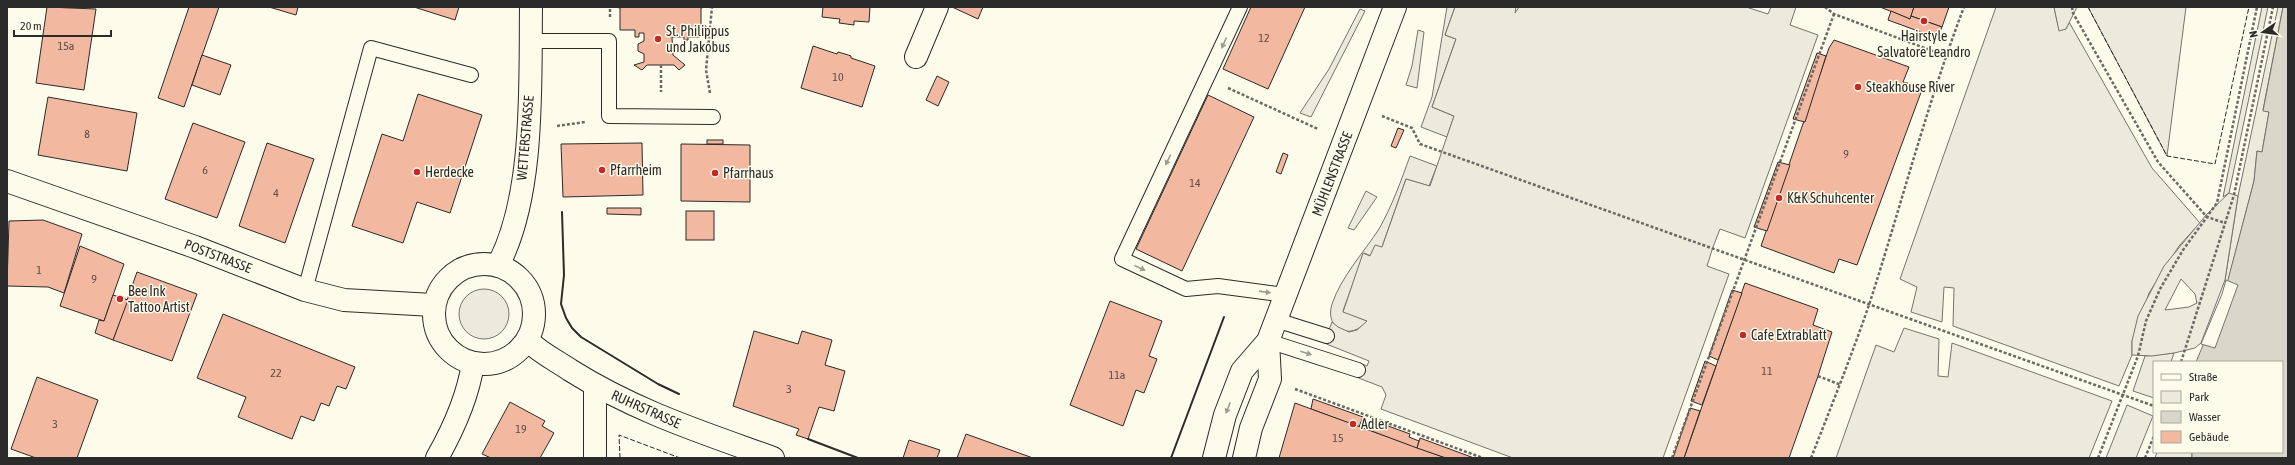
<svg xmlns="http://www.w3.org/2000/svg" width="2295" height="465" viewBox="0 0 2295 465" font-family="'Asap Condensed',sans-serif">
	<style>
		.green { fill: #ecebdb; stroke: #74746e }
		.parking { fill: #eceadb; stroke: #74746e; fill-rule: evenodd }
		.water { fill: #d8d7c9; stroke: #74746e }
		.pier { fill: #fdfbea; stroke: #74746e }
		.building { fill: #f2b8a0; stroke: #2b2b2b }
		.lines { fill: none; stroke-linecap: round; stroke-linejoin: round }
		.lane-casing { stroke: #2b2b2b; stroke-width: 16 }
		.street-casing { stroke: #2b2b2b; stroke-width: 24 }
		.secondary-casing { stroke: #2b2b2b; stroke-width: 24 }
		.path { stroke: #6a6964; stroke-width: 2.5; stroke-dasharray: 3 2; stroke-linecap: butt }
		.lane { stroke: #fdfbea; stroke-width: 14 }
		.street { stroke: #fdfbea; stroke-width: 22 }
		.secondary { stroke: #fdfbea; stroke-width: 22 }
		.fence { stroke: #2b2b2b; stroke-width: 1; stroke-dasharray: 5 2; stroke-linecap: butt }
		.wall { stroke: #2b2b2b; stroke-width: 2 }
		.oneway { fill: #9e9d94 }
		.poi-dot { fill: #c62828; stroke: #fdfbea; stroke-width: 1.5 }
		.labels { text-anchor: middle; stroke-width: 3; stroke-linejoin: round; paint-order: stroke }
		.number-label { font-size: 12px; fill: #5d4e48 }
		.poi-label { font-size: 14px; fill: #2b2b2b; stroke: #fdfbea; text-anchor: start }
		.street-label { font-size: 14px; fill: #2b2b2b; stroke: #fdfbea }
	</style>
	<rect width="100%" height="100%" fill="#fdfbea"/>
	<g class="green">
		<polygon points="1447,7 1455,7 1445,35 1456,39 1432,107 1454,116 1447,137 1421,127 1432,97"/>
		<polygon points="1996,7 2054,7 2058,25 2066,29 2069,22 2152,168 2200,223 2179,246 2149,293 2132,341 2132,355 2119,386 1953,326 1954,288 1944,287 1942,322 1911,312 1917,287 1900,279"/>
		<polygon points="2088,7 2186,7 2167,156"/>
		<polygon points="2262,7 2268,7 2229,193 2223,197"/>
		<polygon points="2278,7 2283,7 2263,110 2269,112 2262,152 2257,151 2254,181 2228,281 2225,280 2238,196"/>
		<polygon points="1360,9 1365,11 1311,117 1300,113 1329,69"/>
		<polygon points="1418,30 1424,32 1417,88 1406,85 1412,66"/>
		<path d="M1410,156L1437,166L1429,186L1406,179L1382,247L1371,256L1364,253L1343,311L1367,321C1351,341 1324,330 1332,304C1341,277 1364,252 1379,229C1392,206 1401,181 1410,156Z"/>
		<polygon points="1366,191 1377,197 1354,230 1348,228"/>
		<circle cx="484" cy="314" r="25"/>
		<polygon points="1904,328 1939,339 1938,376 1948,377 1952,343 2112,401 2089,458 1836,458 1876,345 1894,352"/>
		<polygon points="2174,353 2171,362 2154,362 2154,398 2133,391 2145,356"/>
		<polygon points="2127,405 2153,416 2136,458 2106,458"/>
		<polygon points="2157,452 2192,452 2192,458 2155,458"/>
	</g>
	<g class="parking">
		<polygon points="1455,7 1516,7 1515,13 1519,7 1746,7 1768,14 1771,7 1796,7 1790,25 1818,35 1745,238 1720,229 1713,247 1707,266 1729,274 1663,458 1513,458 1381,409 1386,395 1382,387 1356,377 1360,363 1367,366 1369,361 1324,343 1332,322 1338,327 1349,332 1357,330 1367,321 1343,312 1363,253 1370,256 1375,245 1382,247 1406,179 1430,186 1454,116 1432,107 1456,39 1445,35"/>
		<polygon points="2054,7 2077,7 2066,29 2059,31"/>
		<path d="M2229,193L2238,196L2225,280L2201,343L2195,348L2174,353L2152,356L2132,355V341L2138,316L2164,266L2206,215ZM2181,279L2195,294L2197,303L2189,307L2165,310Z"/>
	</g>
	<polygon class="water" points="2283,7 2288,7 2288,458 2192,458 2192,452 2282,452 2282,362 2196,362 2224,295 2254,181 2257,151 2262,152 2269,112 2263,111"/>
	<polygon class="pier" points="2226,280 2238,285 2215,348 2201,344 2222,294"/>
	<g class="building">
		<polygon points="47,7 96,9 84,90 36,83"/>
		<polygon points="189,7 219,7 184,107 158,98"/>
		<polygon points="269,7 298,7 296,15"/>
		<polygon points="414,7 459,7 455,20"/>
		<polygon points="706,7 701,8 701,26 706,26 706,31 701,31 700,37 688,37 688,40 684,40 684,37 672,37 673,55 685,65 679,70 674,65 647,65 642,70 634,65 644,62 644,54 638,51 638,44 644,41 644,33 639,33 639,37 635,37 635,30 620,30 620,8 615,7"/>
		<polygon points="823,7 870,7 869,22 854,21 854,25 839,23 840,19 822,17"/>
		<polygon points="952,7 983,7 978,19"/>
		<polygon points="1251,7 1305,7 1268,89 1223,69"/>
		<polygon points="1880,7 1914,7 1910,19"/>
		<polygon points="1914,7 1949,7 1942,27 1911,16"/>
		<polygon points="1891,11 1910,19 1911,16 1942,27 1937,38 1888,20"/>
		<polygon points="1834,40 1909,67 1903,82 1923,87 1857,265 1839,259 1834,273 1761,246 1829,48"/>
		<polygon points="813,46 837,54 838,52 845,54 851,56 851,58 875,66 862,107 801,88"/>
		<polygon points="1817,53 1826,56 1805,122 1793,119"/>
		<polygon points="202,55 231,65 220,95 192,85"/>
		<polygon points="937,76 949,82 938,106 926,100"/>
		<polygon points="418,94 482,115 450,213 417,202 403,243 352,226 382,134 403,141"/>
		<polygon points="1208,95 1254,117 1182,271 1136,249"/>
		<polygon points="48,97 137,113 127,171 38,155"/>
		<polygon points="193,123 245,142 217,218 165,199"/>
		<polygon points="1398,128 1404,130 1396,148 1391,146"/>
		<rect x="707" y="140" width="16" height="4"/>
		<polygon points="267,143 314,159 285,243 239,226"/>
		<polygon points="642,143 643,195 563,197 561,144"/>
		<polygon points="681,144 750,145 750,202 681,201"/>
		<polygon points="1283,153 1288,155 1281,174 1276,172"/>
		<polygon points="1778,162 1790,165 1767,231 1754,227"/>
		<polygon points="607,208 641,208 641,215 607,214"/>
		<rect x="686" y="211" width="28" height="29"/>
		<polygon points="43,220 82,234 64,293 48,287 7,286 9,221"/>
		<polygon points="80,246 124,264 104,321 60,306"/>
		<polygon points="137,272 197,294 172,361 113,340"/>
		<polygon points="1745,283 1818,309 1813,325 1832,332 1818,376 1789,458 1684,458"/>
		<polygon points="1732,290 1742,293 1718,360 1709,356"/>
		<polygon points="113,295 128,300 113,340 95,333 99,320 104,321"/>
		<polygon points="1110,301 1162,321 1149,356 1157,359 1144,393 1136,390 1123,426 1070,405"/>
		<polygon points="223,314 355,367 346,389 337,386 329,406 321,403 314,421 301,416 292,439 238,417 246,397 197,378"/>
		<polygon points="754,331 798,344 802,331 832,340 825,365 845,371 834,411 819,407 808,439 796,435 799,429 733,406"/>
		<polygon points="1705,361 1716,366 1702,405 1691,401"/>
		<polygon points="37,377 98,400 77,458 36,458 11,449"/>
		<polygon points="1313,399 1363,417 1359,427 1311,409"/>
		<polygon points="510,402 545,421 542,426 554,433 540,458 491,458 482,454"/>
		<polygon points="1295,403 1322,413 1446,458 1279,458"/>
		<polygon points="1690,408 1700,411 1684,458 1673,458"/>
		<polygon points="1372,420 1410,434 1409,437 1419,441 1417,448 1369,430"/>
		<polygon points="966,434 1033,458 957,458"/>
		<polygon points="1420,438 1474,458 1446,458 1417,448"/>
		<polygon points="909,440 940,450 937,458 903,458"/>
	</g>
	<g class="lines">
		<g class="lane-casing">
			<g id="lane">
				<polyline points="1240,7 1122,259 1186,289 1218,286 1285,295"/>
				<polyline points="530,41 609,41 609,116 713,117"/>
				<polyline points="305,290 371,48 471,75"/>
				<polyline points="1276,320 1327,336"/>
				<polyline points="1268,341 1358,370"/>
			</g>
		</g>
		<g class="street-casing">
			<g id="street">
				<polyline points="916,57 937,7"/>
				<polyline points="7,181 195,247 305,290 344,300 433,305"/>
				<path d="M498,265C535,196 530,84 531,7"/>
				<polyline points="595,458 595,386"/>
			</g>
		</g>
		<g class="secondary-casing">
			<g id="secondary">
				<circle cx="484" cy="314" r="50"/>
				<path d="M528,341C541,353 555,360 570,370C635,411 701,432 773,458"/>
				<path d="M437,458C454,428 468,397 473,363"/>
				<polyline points="1214,458 1225,415 1242,371 1268,341 1395,7"/>
				<polyline points="1244,458 1251,428 1270,379 1268,341"/>
			</g>
		</g>
		<g class="path">
			<polyline points="1825,7 1834,14 1946,56"/>
			<polyline points="2072,7 2073,13 2158,162 2207,217 2225,223"/>
			<polyline points="610,17 610,7"/>
			<polyline points="661,65 661,92"/>
			<polyline points="1228,88 1318,129"/>
			<polyline points="710,93 706,70 712,7"/>
			<polyline points="1382,116 1412,128 1420,144 2154,406"/>
			<polyline points="557,126 585,122"/>
			<polyline points="2181,362 2234,195 2273,7"/>
			<polyline points="1818,376 1841,385"/>
			<polyline points="1295,389 1483,458"/>
			<polyline points="1672,458 1834,14"/>
			<path d="M1811,458C1831,407 1851,357 1869,305C1901,206 1927,104 1964,7"/>
			<polyline points="2098,458 2138,356 2146,321 2160,289 2183,250 2217,203 2257,7"/>
			<polyline points="2145,458 2154,436"/>
		</g>
		<use href="#lane" class="lane"/>
		<use href="#street" class="street"/>
		<use href="#secondary" class="secondary"/>
		<g class="fence">
			<polyline points="2088,7 2167,156 2215,164 2249,7"/>
			<polyline points="620,458 619,435 680,458"/>
		</g>
		<g class="wall">
			<polyline points="562,212 564,275 561,304 566,318 572,328 581,337 658,384 679,394"/>
			<polyline points="808,439 858,458"/>
			<polyline points="1171,458 1224,317"/>
		</g>
	</g>
	<defs><path id="oneway-solid" d="M-6-.8H1V-3.2L6.5 0L1 3.2V.8H-6Z"/></defs>
	<g class="oneway">
		<use href="#oneway-solid" transform="translate(1224 43) rotate(114)"/>
		<use href="#oneway-solid" transform="translate(1168 160) rotate(116)"/>
		<use href="#oneway-solid" transform="translate(1140 268) rotate(25)"/>
		<use href="#oneway-solid" transform="translate(1265 292) rotate(8)"/>
		<use href="#oneway-solid" transform="translate(1306 353) rotate(18)"/>
		<use href="#oneway-solid" transform="translate(1228 408) rotate(111)"/>
	</g>
	<g class="poi-dot">
		<circle cx="1924" cy="21" r="4"/>
		<circle cx="658" cy="39" r="4"/>
		<circle cx="1858" cy="87" r="4"/>
		<circle cx="602" cy="170" r="4"/>
		<circle cx="417" cy="172" r="4"/>
		<circle cx="715" cy="173" r="4"/>
		<circle cx="1779" cy="198" r="4"/>
		<circle cx="120" cy="299" r="4"/>
		<circle cx="1743" cy="335" r="4"/>
		<circle cx="1353" cy="424" r="4"/>
	</g>
	<g class="labels">
		<g class="number-label">
			<text x="1264" y="42">12</text>
			<text x="66" y="50">15a</text>
			<text x="838" y="81">10</text>
			<text x="87" y="138">8</text>
			<text x="1846" y="158">9</text>
			<text x="205" y="174">6</text>
			<text x="1195" y="187">14</text>
			<text x="276" y="197">4</text>
			<text x="39" y="274">1</text>
			<text x="94" y="283">9</text>
			<text x="1767" y="375">11</text>
			<text x="276" y="377">22</text>
			<text x="1117" y="379">11a</text>
			<text x="789" y="393">3</text>
			<text x="55" y="428">3</text>
			<text x="521" y="433">19</text>
			<text x="1338" y="442">15</text>
		</g>
		<g class="poi-label">
			<text x="666" y="36">St. Philippus<tspan x="666" dy="16">und Jakobus</tspan></text>
			<text x="1924" y="41" text-anchor="middle">Hairstyle<tspan x="1924" dy="16">Salvatore Leandro</tspan></text>
			<text x="1866" y="92">Steakhouse River</text>
			<text x="610" y="175">Pfarrheim</text>
			<text x="425" y="177">Herdecke</text>
			<text x="723" y="178">Pfarrhaus</text>
			<text x="1787" y="203">K&amp;K Schuhcenter</text>
			<text x="128" y="296">Bee Ink<tspan x="128" dy="16">Tattoo Artist</tspan></text>
			<text x="1751" y="340">Cafe Extrablatt</text>
			<text x="1361" y="429">Adler</text>
		</g>
		<g class="street-label">
			<text transform="translate(525 138) rotate(-85)" y="5">WETTERSTRASSE</text>
			<text transform="translate(1332 174) rotate(-69)" y="5">MÜHLENSTRASSE</text>
			<text transform="translate(218 256) rotate(21)" y="5">POSTSTRASSE</text>
			<text transform="translate(646 409) rotate(24)" y="5">RUHRSTRASSE</text>
		</g>
	</g>
	<rect width="2295" height="465" fill="none" stroke="#2b2b2b" stroke-width="16"/>
	<rect x="2153" y="361" width="130" height="92" fill="#fdfbea" stroke="#a9a89e"/>
	<rect x="2161" y="374" width="20" height="6" fill="#fdfbea" stroke="#a9a89e"/>
	<text x="2189" y="381" font-size="12" fill="#2b2b2b">Straße</text>
	<rect x="2161" y="391" width="20" height="12" fill="#ecebdb" stroke="#a9a89e"/>
	<text x="2189" y="401" font-size="12" fill="#2b2b2b">Park</text>
	<rect x="2161" y="411" width="20" height="12" fill="#d8d7c9" stroke="#a9a89e"/>
	<text x="2189" y="421" font-size="12" fill="#2b2b2b">Wasser</text>
	<rect x="2161" y="431" width="20" height="12" fill="#f2b8a0" stroke="#a9a89e"/>
	<text x="2189" y="441" font-size="12" fill="#2b2b2b">Gebäude</text>
	<g transform="translate(2263 32) rotate(257)" stroke="#fdfbea" stroke-width="3" paint-order="stroke">
	<path d="M0-3L7 15L0 10L-7 15Z" fill="#2b2b2b"/>
	<text y="-6" font-size="11" font-weight="bold" text-anchor="middle" fill="#2b2b2b">N</text>
	</g>
	<path d="M14 30v6h97v-6" fill="none" stroke="#2b2b2b" stroke-width="2"/>
	<text x="20" y="30" font-size="12" fill="#2b2b2b" stroke="#fdfbea" stroke-width="3" paint-order="stroke">20 m</text>
</svg>
